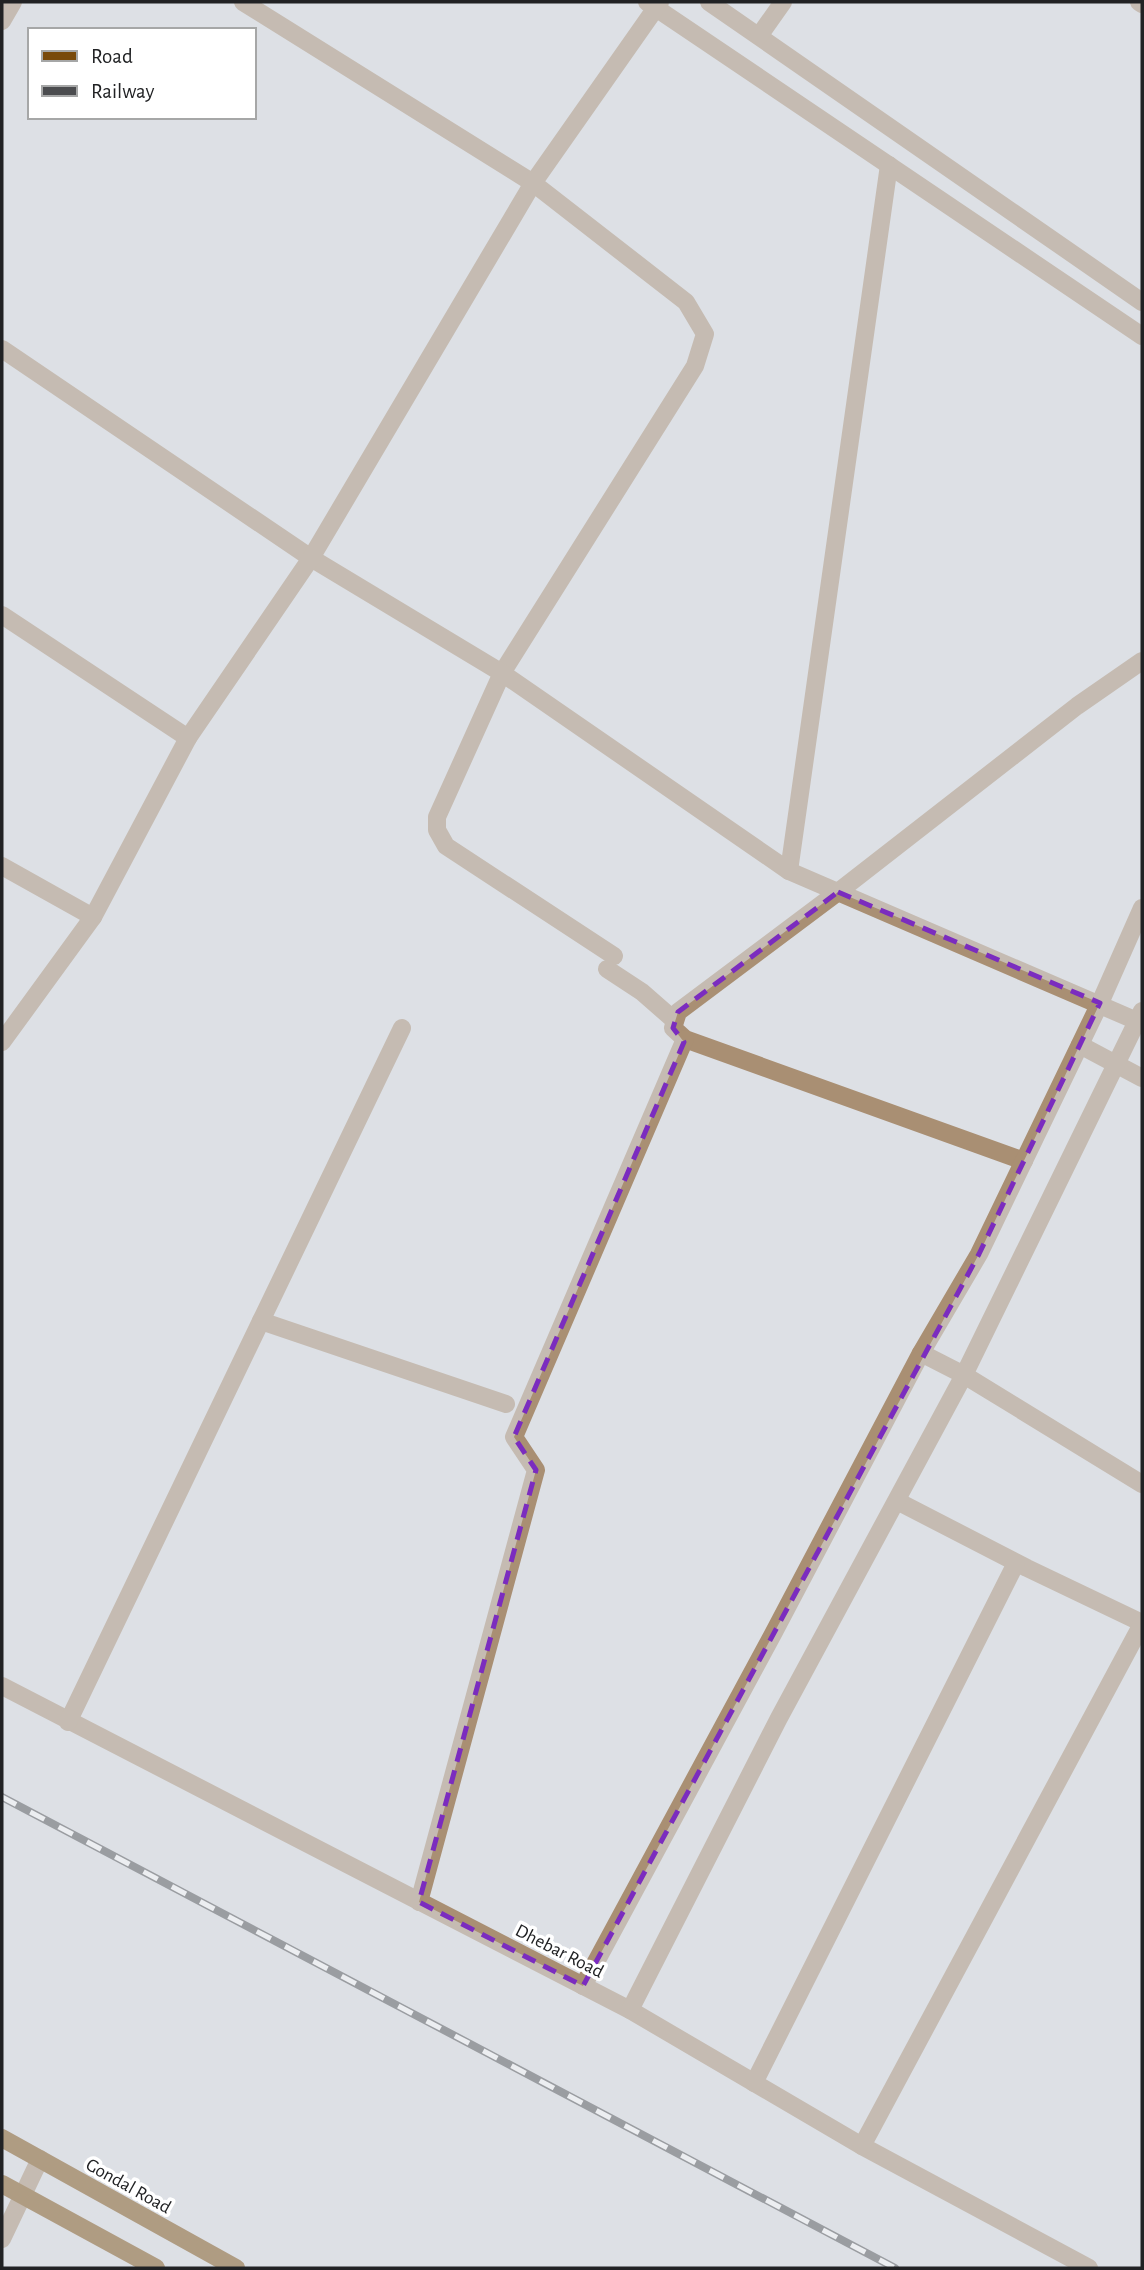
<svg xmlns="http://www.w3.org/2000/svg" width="1144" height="2270" viewBox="0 0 1144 2270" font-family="'Alegreya Sans',sans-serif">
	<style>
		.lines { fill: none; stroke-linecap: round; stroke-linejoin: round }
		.minor { stroke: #a98f73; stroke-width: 18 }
		.major { stroke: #794a0b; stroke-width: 18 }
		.rail-casing { stroke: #4b4c4f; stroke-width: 8 }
		.rail { stroke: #fff; stroke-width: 5; stroke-dasharray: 16; stroke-linecap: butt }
		.marked { fill: none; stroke: #7b2cbf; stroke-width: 5; stroke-dasharray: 14 9; stroke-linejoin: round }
		.labels { text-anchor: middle; stroke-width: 7; stroke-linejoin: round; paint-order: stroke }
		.street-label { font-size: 19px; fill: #212224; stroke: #fff }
	</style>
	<rect width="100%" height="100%" fill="#dde0e5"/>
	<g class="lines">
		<g class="minor">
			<polyline points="243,2 533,183 686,302 705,334 695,366 502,673 437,817 437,830 446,846 614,956"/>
			<polyline points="647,2 1142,336"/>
			<polyline points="709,2 1142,302"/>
			<polyline points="1139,2 1142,4"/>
			<polyline points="2,21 13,2"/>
			<polyline points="759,36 783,2"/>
			<polyline points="2,349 311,558 502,673 789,871 1137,1021"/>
			<polyline points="2,615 188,738"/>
			<polyline points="2,866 93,917"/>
			<polyline points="789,871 889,165"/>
			<polyline points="607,969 642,992 674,1020"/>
			<polyline points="2,1042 93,917 188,738 311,558 533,183 660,2"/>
			<polyline points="1080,1045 1142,1078"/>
			<polyline points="1024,1161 685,1039 673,1028 678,1012 838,892 1077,706 1142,661"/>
			<polyline points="261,1321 506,1404"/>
			<polyline points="921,1353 964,1375 1142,1484"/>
			<polyline points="897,1501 1027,1568 1142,1623"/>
			<polyline points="2,1686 630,2010 862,2146 1089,2268"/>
			<polyline points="68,1722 402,1028"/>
			<polyline points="419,1902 536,1470 514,1437 685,1039"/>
			<polyline points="583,1986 773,1634 921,1353 979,1254 1100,1003 1142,908"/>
			<polyline points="630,2010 779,1718 964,1375 1142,1011"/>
			<polyline points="754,2083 1016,1563"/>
			<polyline points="862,2146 1142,1624"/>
			<polyline points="2,2239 40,2159"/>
		</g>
		<g class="major">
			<polyline points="2,2138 236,2268"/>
			<polyline points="2,2184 156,2268"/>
		</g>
		<g class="rail-casing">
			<polyline id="rail" points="2,1797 895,2268"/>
		</g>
		<use href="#rail" class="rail"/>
	</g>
	<path d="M0 0H1144V2270H0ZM838,892L1100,1003L979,1254L583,1986L419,1902L536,1470L514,1437L684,1042L673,1028L678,1012Z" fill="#dde0e5" fill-opacity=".55" fill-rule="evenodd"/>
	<path class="marked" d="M838,892L1100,1003L979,1254L583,1986L419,1902L536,1470L514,1437L684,1042L673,1028L678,1012Z"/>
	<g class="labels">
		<g class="street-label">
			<text transform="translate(560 1950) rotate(27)" y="7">Dhebar Road</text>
			<text transform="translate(129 2185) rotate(29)" y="7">Gondal Road</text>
		</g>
	</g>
	<rect width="1144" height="2270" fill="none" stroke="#212224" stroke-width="7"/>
	<rect x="28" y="28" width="228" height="91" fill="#ffffff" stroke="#a6a7a7" stroke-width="2"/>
	<rect x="42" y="51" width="35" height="10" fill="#794a0b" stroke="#a6a7a7" stroke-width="2"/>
	<text x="91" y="63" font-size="21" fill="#212224">Road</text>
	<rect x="42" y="86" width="35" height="10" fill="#4b4c4f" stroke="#a6a7a7" stroke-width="2"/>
	<text x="91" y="98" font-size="21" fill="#212224">Railway</text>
</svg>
